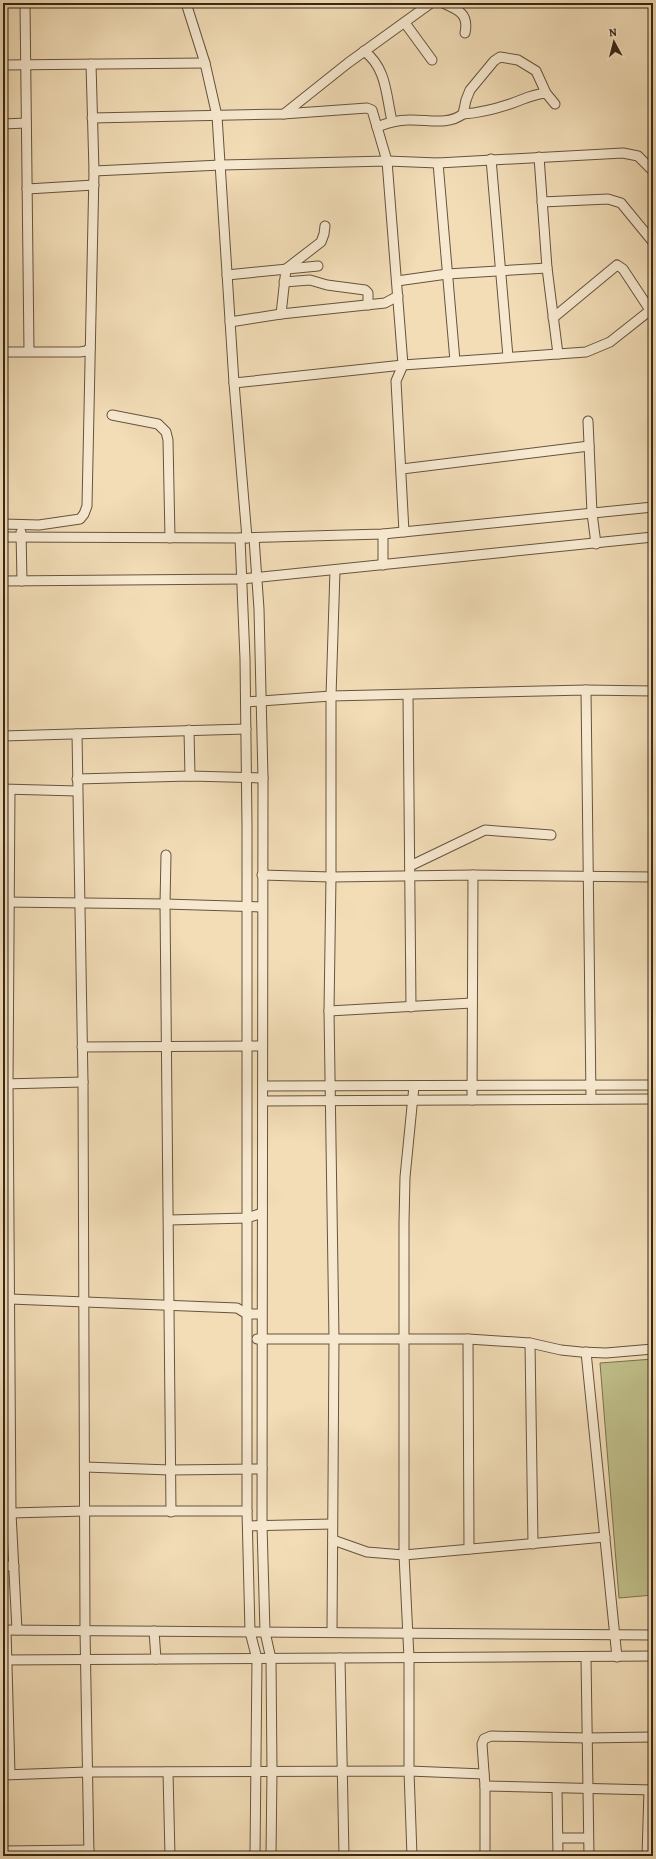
<svg xmlns="http://www.w3.org/2000/svg" width="656" height="1859" viewBox="0 0 656 1859" font-family="Alegreya,serif">
	<style>
		.park { fill: #bfbf8b; stroke: #7b7350 }
		.lines { fill: none; stroke-linecap: round; stroke-linejoin: round }
		.minor-casing { stroke: #66543e; stroke-width: 11 }
		.minor { stroke: #f7e9d0; stroke-width: 9 }
	</style>
	<rect width="100%" height="100%" fill="#f2ddb7"/>
	<filter id="stains"><feTurbulence type="fractalNoise" baseFrequency=".005" numOctaves="4"/><feColorMatrix values="0 0 0 0 .2 0 0 0 0 .09 0 0 0 0 .02 0 0 0 .5 -.17"/></filter>
	<radialGradient id="worn" r=".72"><stop offset=".6" stop-color="#630" stop-opacity="0"/><stop offset="1" stop-color="#630" stop-opacity=".3"/></radialGradient>
	<polygon class="park" points="653,1359 653,1595 619,1598 600,1363"/>
	<g class="lines">
		<g class="minor-casing">
			<g id="minor">
				<polyline points="25,3 29,351"/>
				<polyline points="186,3 205,63 217,116 234,383 247,538"/>
				<path d="M443,3C459,10 469,14 465,33"/>
				<polyline points="405,23 432,60"/>
				<path d="M364,51C387,68 386,96 392,121"/>
				<polyline points="3,65 205,63"/>
				<path d="M546,93C529,95 525,99 510,104C495,109 479,113 463,114L466,100L470,90L494,61L500,57L518,60L536,71L546,93L555,104"/>
				<polyline points="284,114 348,63 431,3"/>
				<polyline points="92,118 283,114 367,108 372,110 387,161 403,365 396,381 404,532"/>
				<polyline points="3,124 26,123"/>
				<path d="M377,127C387,123 397,120 408,120C427,119 447,126 463,114"/>
				<polyline points="539,157 547,268 558,354"/>
				<polyline points="491,159 508,357"/>
				<polyline points="438,163 455,361"/>
				<polyline points="94,171 221,165 387,161 438,163 623,153 638,156 653,171"/>
				<polyline points="27,189 94,185"/>
				<polyline points="542,202 608,199 621,203 653,242"/>
				<polyline points="227,275 318,266"/>
				<polyline points="397,281 447,274 547,268"/>
				<polyline points="284,282 310,280 327,285 365,290 368,293 368,305"/>
				<polyline points="281,314 286,269 321,242 324,234 325,226"/>
				<polyline points="553,318 617,265 623,269 650,310"/>
				<polyline points="230,322 281,314 385,303 398,296"/>
				<polyline points="3,352 80,352 86,351 90,348"/>
				<polyline points="234,383 403,365 586,352 610,342 653,308"/>
				<polyline points="112,415 158,424 166,432 168,440 170,538"/>
				<polyline points="588,421 592,513 596,544"/>
				<polyline points="402,469 589,446"/>
				<polyline points="3,524 39,525 80,519 84,514 87,506 94,171 91,64"/>
				<polyline points="21,532 22,581"/>
				<polyline points="3,537 240,538 383,534 653,507"/>
				<polyline points="240,538 245,659 247,825 247,1511 250,1632 257,1659 255,1856"/>
				<polyline points="254,538 259,609 263,778 262,1525 265,1632 271,1659 272,1772 271,1856"/>
				<polyline points="383,565 383,534"/>
				<polyline points="3,581 242,579 653,537"/>
				<polyline points="586,690 591,1099"/>
				<polyline points="408,696 411,1007"/>
				<polyline points="246,702 331,696 586,690 653,691"/>
				<polyline points="189,730 190,776"/>
				<polyline points="77,734 83,1082 85,1630 89,1856"/>
				<polyline points="3,736 246,729"/>
				<polyline points="77,779 190,776 263,778"/>
				<polyline points="3,789 77,791"/>
				<polyline points="10,790 8,1084 11,1513 17,1630"/>
				<polyline points="166,855 165,904 171,1512"/>
				<polyline points="410,866 485,830 551,835"/>
				<polyline points="262,875 331,877 473,875 653,877"/>
				<polyline points="4,902 165,904 262,907"/>
				<polyline points="329,1011 472,1003"/>
				<polyline points="82,1047 262,1046"/>
				<polyline points="3,1084 83,1082"/>
				<polyline points="263,1086 653,1085"/>
				<polyline points="472,1100 473,875"/>
				<polyline points="263,1101 653,1099"/>
				<polyline points="169,1220 247,1218 262,1213"/>
				<polyline points="10,1299 237,1308 247,1314 261,1314"/>
				<polyline points="257,1339 468,1339 530,1343 561,1350 581,1352 606,1353 653,1349"/>
				<polyline points="468,1339 469,1549"/>
				<polyline points="530,1343 533,1544"/>
				<polyline points="586,1352 617,1657"/>
				<polyline points="85,1467 170,1470 262,1469"/>
				<polyline points="11,1513 85,1511 247,1511"/>
				<polyline points="248,1526 332,1524"/>
				<polyline points="333,1540 367,1552 404,1555 605,1537"/>
				<polyline points="3,1566 14,1566"/>
				<polyline points="3,1630 653,1635"/>
				<polyline points="6,1630 10,1774"/>
				<polyline points="154,1631 156,1659"/>
				<polyline points="332,1632 334,1338 329,1011 331,877 331,696 335,570"/>
				<polyline points="586,1657 589,1856"/>
				<polyline points="340,1658 344,1856"/>
				<polyline points="3,1660 653,1656"/>
				<polyline points="168,1772 170,1856"/>
				<polyline points="3,1775 87,1772 409,1771 484,1774"/>
				<polyline points="485,1786 653,1790"/>
				<polyline points="557,1788 558,1856"/>
				<polyline points="558,1838 588,1838"/>
				<polyline points="3,1851 89,1850"/>
				<polyline points="412,1856 409,1771 409,1658 404,1555 404,1223 405,1177 414,1086"/>
				<polyline points="485,1856 485,1786 482,1744 484,1739 491,1736 587,1738 653,1737"/>
				<polyline points="647,1856 649,1790"/>
			</g>
		</g>
		<use href="#minor" class="minor"/>
	</g>
	<rect width="656" height="1859" fill="none" stroke="#f2ddb7" stroke-width="16"/>
	<rect x="4" y="4" width="648" height="1851" fill="none" stroke="#372715" stroke-width="2"/>
	<rect x="8" y="8" width="640" height="1843" fill="none" stroke="#372715"/>
	<g transform="translate(614 42) rotate(353)" stroke="#f7e9d0" stroke-width="3" paint-order="stroke">
	<path d="M0-3L7 15L0 10L-7 15Z" fill="#372715"/>
	<text y="-6" font-size="11" font-weight="bold" text-anchor="middle" fill="#372715">N</text>
	</g>
	<rect width="100%" height="100%" filter="url(#stains)"/>
	<rect width="100%" height="100%" fill="url(#worn)"/>
</svg>
